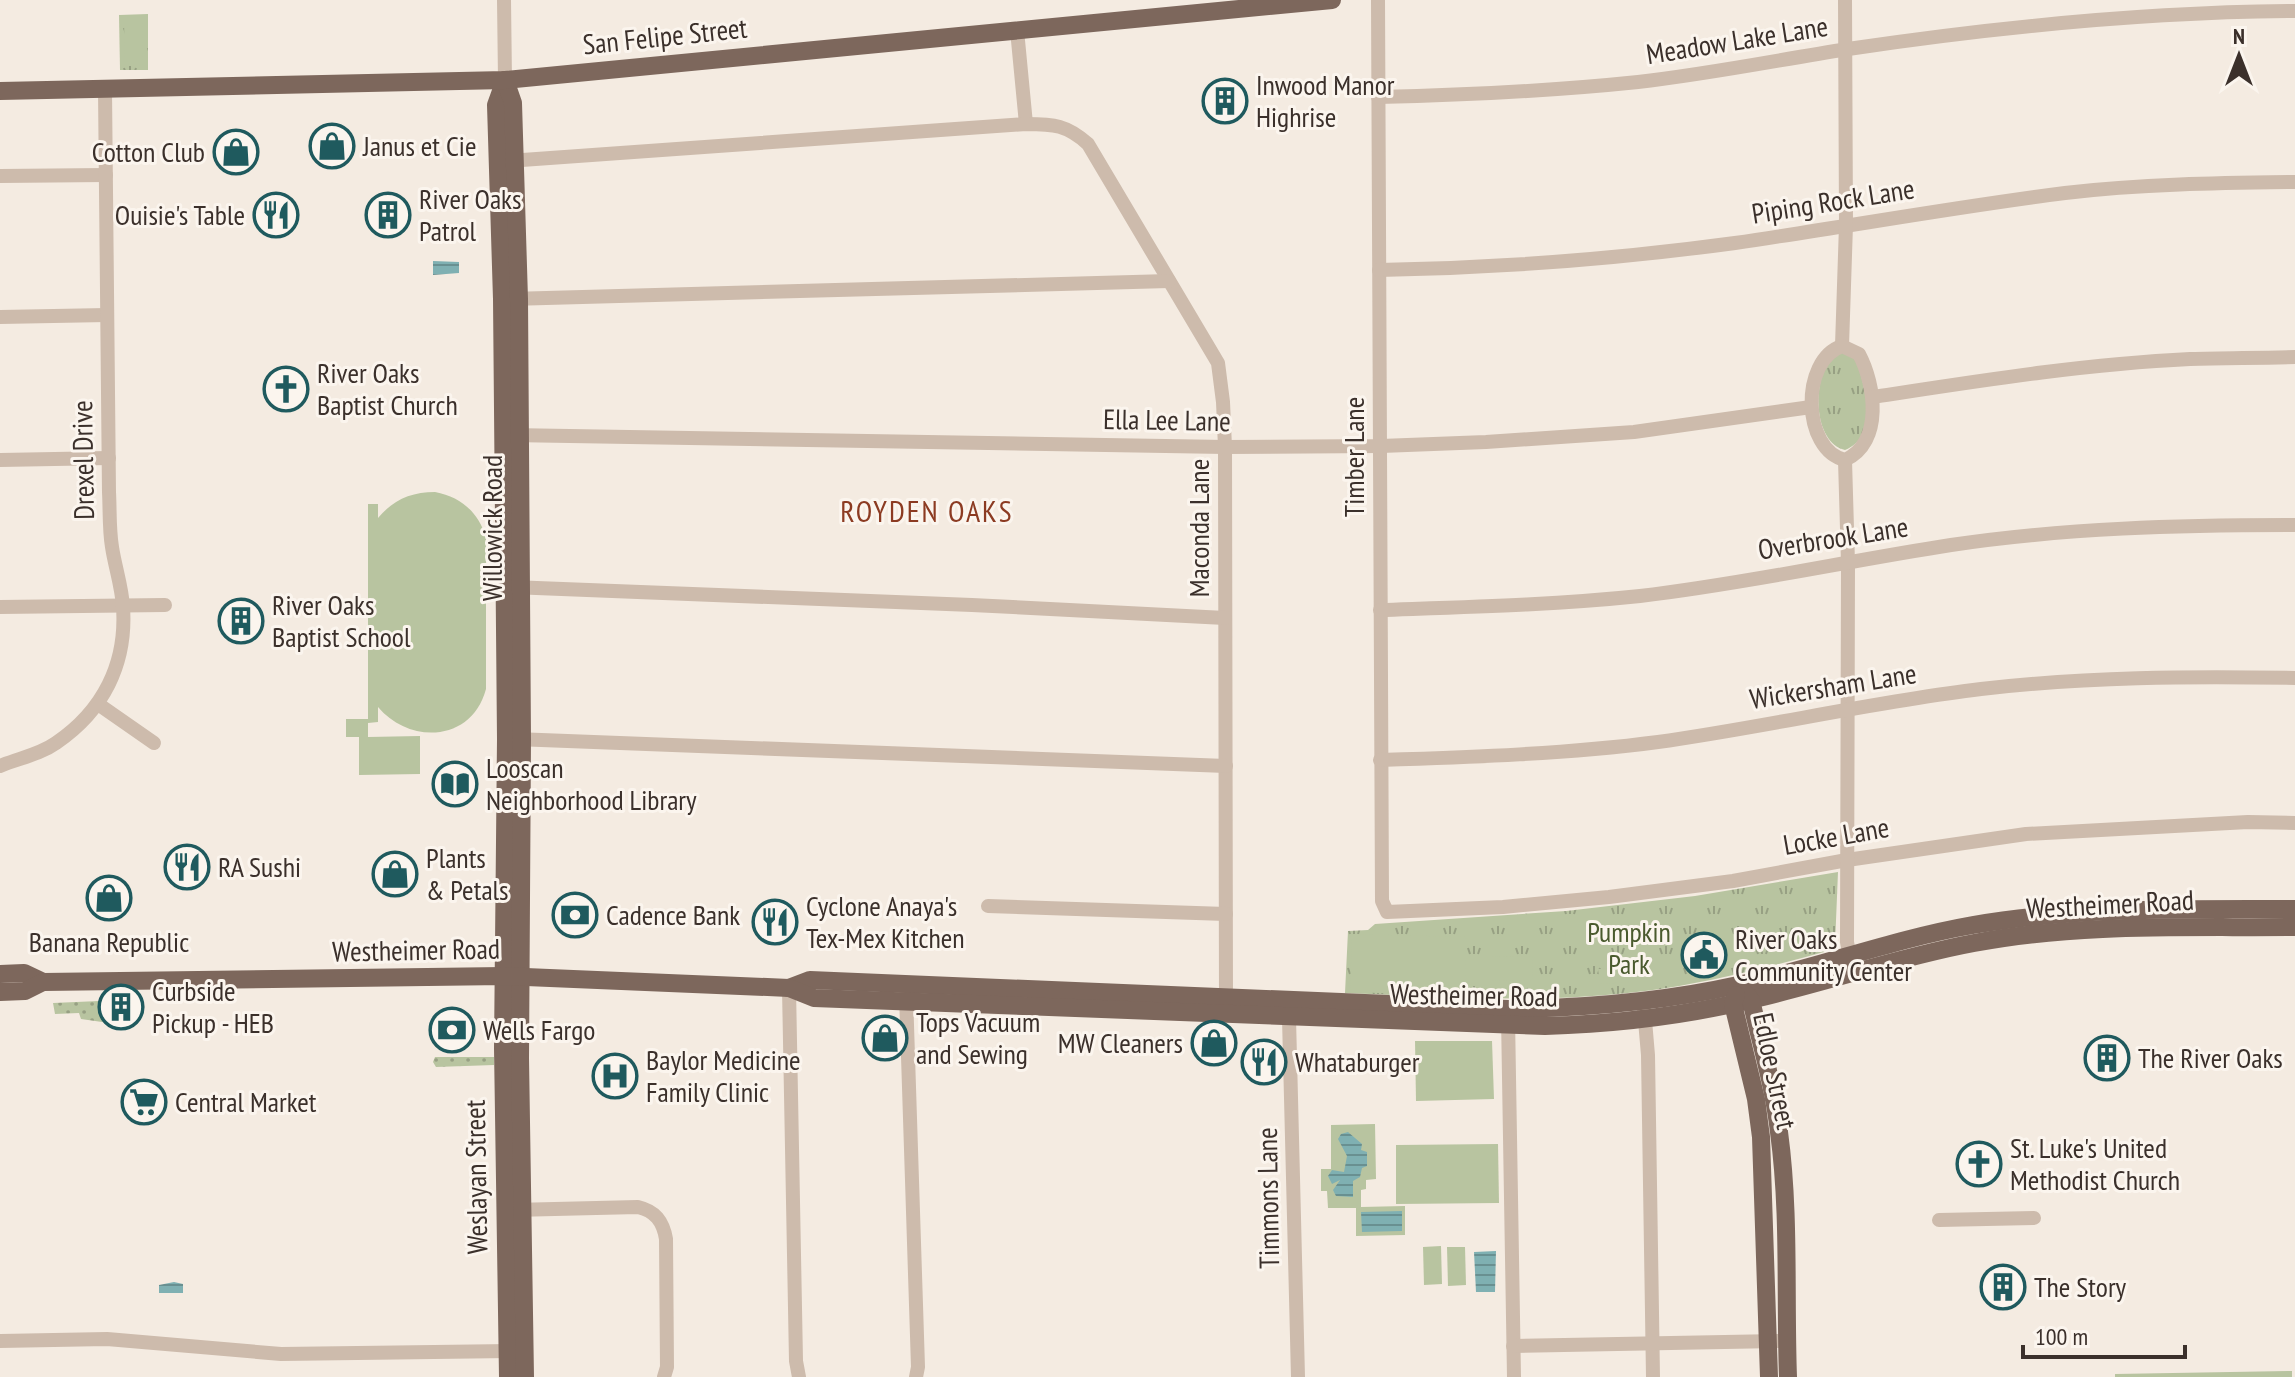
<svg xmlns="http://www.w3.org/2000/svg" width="2295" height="1377" viewBox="0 0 2295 1377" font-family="'PT Sans Narrow',sans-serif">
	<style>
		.grass { fill: url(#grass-dots) }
		.park { fill: url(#park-tufts) }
		.pitch { fill: #b8c4a0 }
		.water { fill: url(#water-rules) }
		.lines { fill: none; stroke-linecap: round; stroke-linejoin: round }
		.minor { stroke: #cdbbac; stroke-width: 14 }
		.major { stroke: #7d675c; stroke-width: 18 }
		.labels { text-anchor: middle; stroke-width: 6; stroke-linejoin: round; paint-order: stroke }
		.street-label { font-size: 28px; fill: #3b302b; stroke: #fbf5ee }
		.poi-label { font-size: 28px; fill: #3b302b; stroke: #fbf5ee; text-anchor: start }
		.park-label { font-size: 28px; fill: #4a5a2e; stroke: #fbf5ee }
		.neighbourhood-label { font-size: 30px; letter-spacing: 2px; fill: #8c3b22; stroke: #fbf5ee }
	</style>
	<defs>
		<pattern id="grass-dots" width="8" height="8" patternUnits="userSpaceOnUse" patternTransform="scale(2)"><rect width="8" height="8" fill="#b8c4a0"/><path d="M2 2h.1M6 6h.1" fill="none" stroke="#97a083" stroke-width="1.8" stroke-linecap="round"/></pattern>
		<pattern id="park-tufts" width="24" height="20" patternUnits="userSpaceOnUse" patternTransform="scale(2)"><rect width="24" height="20" fill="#b8c4a0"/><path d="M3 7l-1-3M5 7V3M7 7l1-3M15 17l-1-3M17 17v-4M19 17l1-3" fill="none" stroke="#97a083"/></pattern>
		<pattern id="water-rules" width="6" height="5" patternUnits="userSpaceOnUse" patternTransform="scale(2)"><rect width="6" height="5" fill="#7fb0b2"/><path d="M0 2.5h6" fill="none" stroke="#699091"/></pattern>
	</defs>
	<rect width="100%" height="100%" fill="#f4ebe1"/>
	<g class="grass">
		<polygon points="99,1001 101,1013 109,1023 81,1019 79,1013 55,1014 53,1003"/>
		<polygon points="435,1057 494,1057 494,1065 436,1067 433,1062"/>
	</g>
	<g class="park">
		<polygon points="148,14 148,70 120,70 119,15"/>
		<path d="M1842,351L1855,358C1865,383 1880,437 1845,450C1813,442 1812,380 1831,359C1834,356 1839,354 1842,351Z"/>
		<path d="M1838,872L1835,945L1824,952C1765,968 1706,983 1645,991C1545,1004 1445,997 1345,993L1348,931L1368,930L1375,924L1566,911L1695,896Z"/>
	</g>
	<g class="pitch">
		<polygon points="124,22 142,22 143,66 125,66"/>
		<path d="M435,492C461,497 478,512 486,537V689C472,742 410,745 378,707V722L368,723V737L420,736V774L359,775V737H346V719H368V504H378V518C393,500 411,492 435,492Z"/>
		<polygon points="1352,934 1466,937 1465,996 1350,992"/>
		<polygon points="1491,956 1533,957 1532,981 1491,980"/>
		<polygon points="1628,967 1629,982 1600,984 1598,969"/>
		<polygon points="1415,1041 1492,1041 1494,1099 1416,1101"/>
		<polygon points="1375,1124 1376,1179 1366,1180 1366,1189 1361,1190 1361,1207 1405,1206 1405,1235 1356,1236 1356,1208 1328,1208 1327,1191 1321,1191 1321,1169 1331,1169 1331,1125"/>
		<polygon points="1498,1144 1499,1203 1396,1204 1396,1145"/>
		<polygon points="1441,1246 1442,1284 1424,1285 1423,1247"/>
		<polygon points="1447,1247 1465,1247 1466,1285 1448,1286"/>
		<polygon points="2292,1371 2292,1377 2115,1377 2115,1374"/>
	</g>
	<g class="water">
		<polygon points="433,261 459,262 459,273 433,275"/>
		<polygon points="1348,1132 1362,1144 1361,1150 1367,1152 1367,1166 1362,1168 1360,1177 1353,1181 1353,1197 1336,1196 1333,1190 1340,1180 1332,1184 1328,1176 1332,1170 1344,1172 1347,1156 1338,1139 1341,1134"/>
		<polygon points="1402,1211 1402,1231 1362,1232 1361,1212"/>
		<polygon points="1496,1251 1495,1292 1476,1292 1474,1252"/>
		<polygon points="174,1282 183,1284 183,1293 159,1293 159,1285"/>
	</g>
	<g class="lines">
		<g class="minor">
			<polyline points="504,0 505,80"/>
			<polyline points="1378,0 1382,901 1387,912 1503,907 1609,897 1733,881 1847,860 2026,834 2248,822 2295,823"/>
			<polyline points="1017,30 1026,124"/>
			<path d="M1378,97C1465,95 1552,91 1638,82C1709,74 1778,60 1848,49C1996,27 2145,12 2295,11"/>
			<path d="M507,161L1026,124C1054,124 1067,125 1088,144L1218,363L1223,402L1225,447L1226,1007"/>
			<polyline points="0,176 106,175"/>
			<path d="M1379,270C1498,268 1617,259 1735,243C1845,227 1955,207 2065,193C2141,184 2219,183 2295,182"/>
			<polyline points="510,299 1169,281"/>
			<polyline points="0,317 107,315"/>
			<polyline points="1842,346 1846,225 1845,0"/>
			<path d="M1842,346L1859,354C1875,384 1884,442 1845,460C1802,450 1800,360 1842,346Z"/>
			<path d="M1873,397C1978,381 2084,364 2190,359C2225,358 2260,358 2295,357"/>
			<polyline points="510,435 1225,447 1381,446 1486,442 1634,432 1811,407"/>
			<polyline points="0,460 109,458"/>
			<polyline points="1845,460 1848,563 1847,942 1851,963"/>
			<polyline points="511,587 972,605 1225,618"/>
			<polyline points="0,607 165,605"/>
			<path d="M1380,610C1467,607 1554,605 1640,596C1744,584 1847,561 1951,545C2065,528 2180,525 2295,525"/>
			<polyline points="98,704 154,743"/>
			<polyline points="515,739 1226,766"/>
			<path d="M1380,760C1473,757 1566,754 1658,742C1766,727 1872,702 1981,689C2085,677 2190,676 2295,678"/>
			<path d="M0,766C19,758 39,755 56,743C103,711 127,664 123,607C122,587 115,567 112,547C109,529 110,510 109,492L105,90"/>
			<polyline points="988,906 1226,914"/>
			<polyline points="789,988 796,1361 799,1377"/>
			<polyline points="906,994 918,1367 916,1377"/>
			<polyline points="1644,1009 1648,1055 1653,1377"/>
			<polyline points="1508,1017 1514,1377"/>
			<polyline points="1289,1018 1298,1377"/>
			<path d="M513,1210L638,1207C655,1211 663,1221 666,1239L667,1367L664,1377"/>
			<polyline points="1939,1220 2034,1218"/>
			<polyline points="0,1341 107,1339 281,1354 517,1351"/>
			<polyline points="1513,1346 1778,1341"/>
		</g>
		<g class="major">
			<polyline points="505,80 496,105 502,299 506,739 503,1048 508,1377"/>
			<polyline points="505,80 513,103 519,299 522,739 520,1058 525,1377"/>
			<polyline points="0,91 505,80 1332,0"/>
			<polyline points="0,974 24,973 43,982"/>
			<path d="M789,988L810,980L1508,1009C1585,1008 1662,1002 1738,985C1817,968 1893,939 1973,925C2080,907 2187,909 2295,909"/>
			<path d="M0,992L25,991L43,982L504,976L789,988L814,998L1545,1026C1613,1024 1683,1016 1750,1000C1825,983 1898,957 1974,943C2079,923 2188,928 2295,927"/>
			<path d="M1745,993L1751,1000C1761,1044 1774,1087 1779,1132C1790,1213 1785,1296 1788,1377"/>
			<polyline points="1736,995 1733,1004 1756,1099 1761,1137 1769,1377"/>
		</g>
	</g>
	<defs>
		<g id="building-ring" transform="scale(2.3)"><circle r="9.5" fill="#fbf5ee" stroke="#1f5a5e" stroke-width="1.5"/><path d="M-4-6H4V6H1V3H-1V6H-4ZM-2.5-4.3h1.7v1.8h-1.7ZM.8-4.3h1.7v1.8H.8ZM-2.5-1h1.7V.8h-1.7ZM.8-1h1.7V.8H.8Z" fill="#1f5a5e"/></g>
		<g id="shop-ring" transform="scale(2.3)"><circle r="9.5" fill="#fbf5ee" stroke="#1f5a5e" stroke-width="1.5"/><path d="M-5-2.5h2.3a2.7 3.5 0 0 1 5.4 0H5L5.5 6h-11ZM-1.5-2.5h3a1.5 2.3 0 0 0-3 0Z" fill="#1f5a5e"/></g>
		<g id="restaurant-ring" transform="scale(2.3)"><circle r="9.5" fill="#fbf5ee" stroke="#1f5a5e" stroke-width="1.5"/><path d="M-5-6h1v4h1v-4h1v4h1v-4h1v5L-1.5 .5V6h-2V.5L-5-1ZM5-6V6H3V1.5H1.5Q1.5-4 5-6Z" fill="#1f5a5e"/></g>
		<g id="church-ring" transform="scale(2.3)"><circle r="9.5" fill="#fbf5ee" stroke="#1f5a5e" stroke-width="1.5"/><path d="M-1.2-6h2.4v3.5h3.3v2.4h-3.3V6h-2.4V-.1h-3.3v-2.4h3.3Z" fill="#1f5a5e"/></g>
		<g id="library-ring" transform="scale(2.3)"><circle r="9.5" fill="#fbf5ee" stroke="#1f5a5e" stroke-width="1.5"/><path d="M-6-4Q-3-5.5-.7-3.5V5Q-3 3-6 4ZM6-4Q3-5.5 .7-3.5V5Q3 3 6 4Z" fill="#1f5a5e"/></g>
		<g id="bank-ring" transform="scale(2.3)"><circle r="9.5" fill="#fbf5ee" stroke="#1f5a5e" stroke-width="1.5"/><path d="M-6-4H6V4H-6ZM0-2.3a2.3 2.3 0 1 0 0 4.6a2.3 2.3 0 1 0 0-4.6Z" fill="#1f5a5e"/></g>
		<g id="civic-ring" transform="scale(2.3)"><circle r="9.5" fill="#fbf5ee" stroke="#1f5a5e" stroke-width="1.5"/><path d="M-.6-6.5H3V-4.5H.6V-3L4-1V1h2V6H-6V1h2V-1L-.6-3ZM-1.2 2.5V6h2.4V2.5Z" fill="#1f5a5e"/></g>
		<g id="hospital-ring" transform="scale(2.3)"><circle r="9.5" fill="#fbf5ee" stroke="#1f5a5e" stroke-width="1.5"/><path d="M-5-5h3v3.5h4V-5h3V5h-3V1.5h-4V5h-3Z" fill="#1f5a5e"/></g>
		<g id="supermarket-ring" transform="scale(2.3)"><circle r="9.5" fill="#fbf5ee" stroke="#1f5a5e" stroke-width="1.5"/><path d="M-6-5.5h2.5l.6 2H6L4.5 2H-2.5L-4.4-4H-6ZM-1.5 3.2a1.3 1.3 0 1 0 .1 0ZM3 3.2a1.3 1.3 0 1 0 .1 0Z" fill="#1f5a5e"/></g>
	</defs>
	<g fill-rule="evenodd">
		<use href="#building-ring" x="1225" y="101"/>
		<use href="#shop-ring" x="332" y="146"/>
		<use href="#shop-ring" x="236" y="152"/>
		<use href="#restaurant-ring" x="276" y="215"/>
		<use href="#building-ring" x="388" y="215"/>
		<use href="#church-ring" x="286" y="389"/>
		<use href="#building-ring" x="241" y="621"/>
		<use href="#library-ring" x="455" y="784"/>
		<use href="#restaurant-ring" x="187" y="867"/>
		<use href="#shop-ring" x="395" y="874"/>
		<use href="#shop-ring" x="109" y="898"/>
		<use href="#bank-ring" x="575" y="915"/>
		<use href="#restaurant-ring" x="775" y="922"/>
		<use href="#civic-ring" x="1704" y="955"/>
		<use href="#building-ring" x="121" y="1007"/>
		<use href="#bank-ring" x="452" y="1030"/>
		<use href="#shop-ring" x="885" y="1038"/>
		<use href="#shop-ring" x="1214" y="1043"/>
		<use href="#building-ring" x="2107" y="1058"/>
		<use href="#restaurant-ring" x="1264" y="1062"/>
		<use href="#hospital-ring" x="615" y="1076"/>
		<use href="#supermarket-ring" x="144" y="1102"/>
		<use href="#church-ring" x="1979" y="1164"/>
		<use href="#building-ring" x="2003" y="1287"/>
	</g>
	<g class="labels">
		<g class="street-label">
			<text transform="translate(665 36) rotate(-6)" y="10">San Felipe Street</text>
			<text transform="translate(1737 40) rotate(-9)" y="10">Meadow Lake Lane</text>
			<text transform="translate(1833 201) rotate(-9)" y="10">Piping Rock Lane</text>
			<text transform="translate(1167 420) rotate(1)" y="10">Ella Lee Lane</text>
			<text transform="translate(1354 457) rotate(-90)" y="10">Timber Lane</text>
			<text transform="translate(83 460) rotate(-91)" y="10">Drexel Drive</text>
			<text transform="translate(492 528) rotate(-90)" y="10">Willowick Road</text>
			<text transform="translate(1199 528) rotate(-90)" y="10">Maconda Lane</text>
			<text transform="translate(1833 538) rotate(-9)" y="10">Overbrook Lane</text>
			<text transform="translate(1833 686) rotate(-9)" y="10">Wickersham Lane</text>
			<text transform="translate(1836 836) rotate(-10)" y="10">Locke Lane</text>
			<text transform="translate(2110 904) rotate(-3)" y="10">Westheimer Road</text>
			<text transform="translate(416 950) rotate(-1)" y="10">Westheimer Road</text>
			<text transform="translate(1474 995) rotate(1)" y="10">Westheimer Road</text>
			<text transform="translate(1775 1071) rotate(78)" y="10">Edloe Street</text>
			<text transform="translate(476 1177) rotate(-91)" y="10">Weslayan Street</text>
			<text transform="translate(1268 1198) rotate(-91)" y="10">Timmons Lane</text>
		</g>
		<g class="poi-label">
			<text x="1256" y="95">Inwood Manor<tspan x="1256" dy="32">Highrise</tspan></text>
			<text x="363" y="156">Janus et Cie</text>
			<text x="205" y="162" text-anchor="end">Cotton Club</text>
			<text x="419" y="209">River Oaks<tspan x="419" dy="32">Patrol</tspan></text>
			<text x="245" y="225" text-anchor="end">Ouisie's Table</text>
			<text x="317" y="383">River Oaks<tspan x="317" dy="32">Baptist Church</tspan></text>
			<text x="272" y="615">River Oaks<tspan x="272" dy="32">Baptist School</tspan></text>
			<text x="486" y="778">Looscan<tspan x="486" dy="32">Neighborhood Library</tspan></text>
			<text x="426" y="868">Plants<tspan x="426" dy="32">&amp; Petals</tspan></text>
			<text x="218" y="877">RA Sushi</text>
			<text x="806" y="916">Cyclone Anaya's<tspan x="806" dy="32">Tex-Mex Kitchen</tspan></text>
			<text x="606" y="925">Cadence Bank</text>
			<text x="1735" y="949">River Oaks<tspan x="1735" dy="32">Community Center</tspan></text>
			<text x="109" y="952" text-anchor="middle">Banana Republic</text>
			<text x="152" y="1001">Curbside<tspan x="152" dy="32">Pickup - HEB</tspan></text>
			<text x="916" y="1032">Tops Vacuum<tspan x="916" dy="32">and Sewing</tspan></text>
			<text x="483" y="1040">Wells Fargo</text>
			<text x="1183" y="1053" text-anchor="end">MW Cleaners</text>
			<text x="2138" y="1068">The River Oaks</text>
			<text x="646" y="1070">Baylor Medicine<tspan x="646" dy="32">Family Clinic</tspan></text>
			<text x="1295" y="1072">Whataburger</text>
			<text x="175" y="1112">Central Market</text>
			<text x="2010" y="1158">St. Luke's United<tspan x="2010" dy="32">Methodist Church</tspan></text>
			<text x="2034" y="1297">The Story</text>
		</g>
		<g class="park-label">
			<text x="1629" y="942">Pumpkin<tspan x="1629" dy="32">Park</tspan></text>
		</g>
		<g class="neighbourhood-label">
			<text x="927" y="522">ROYDEN OAKS</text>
		</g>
	</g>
	<g transform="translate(2239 56)" stroke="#fbf5ee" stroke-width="6" paint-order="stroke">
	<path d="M0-6L14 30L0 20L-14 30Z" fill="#3b302b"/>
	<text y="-12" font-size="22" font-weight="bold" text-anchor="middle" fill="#3b302b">N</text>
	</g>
	<path d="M2023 1345v12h162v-12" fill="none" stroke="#3b302b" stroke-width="4"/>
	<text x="2035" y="1345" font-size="24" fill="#3b302b" stroke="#fbf5ee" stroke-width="6" paint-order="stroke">100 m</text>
</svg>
